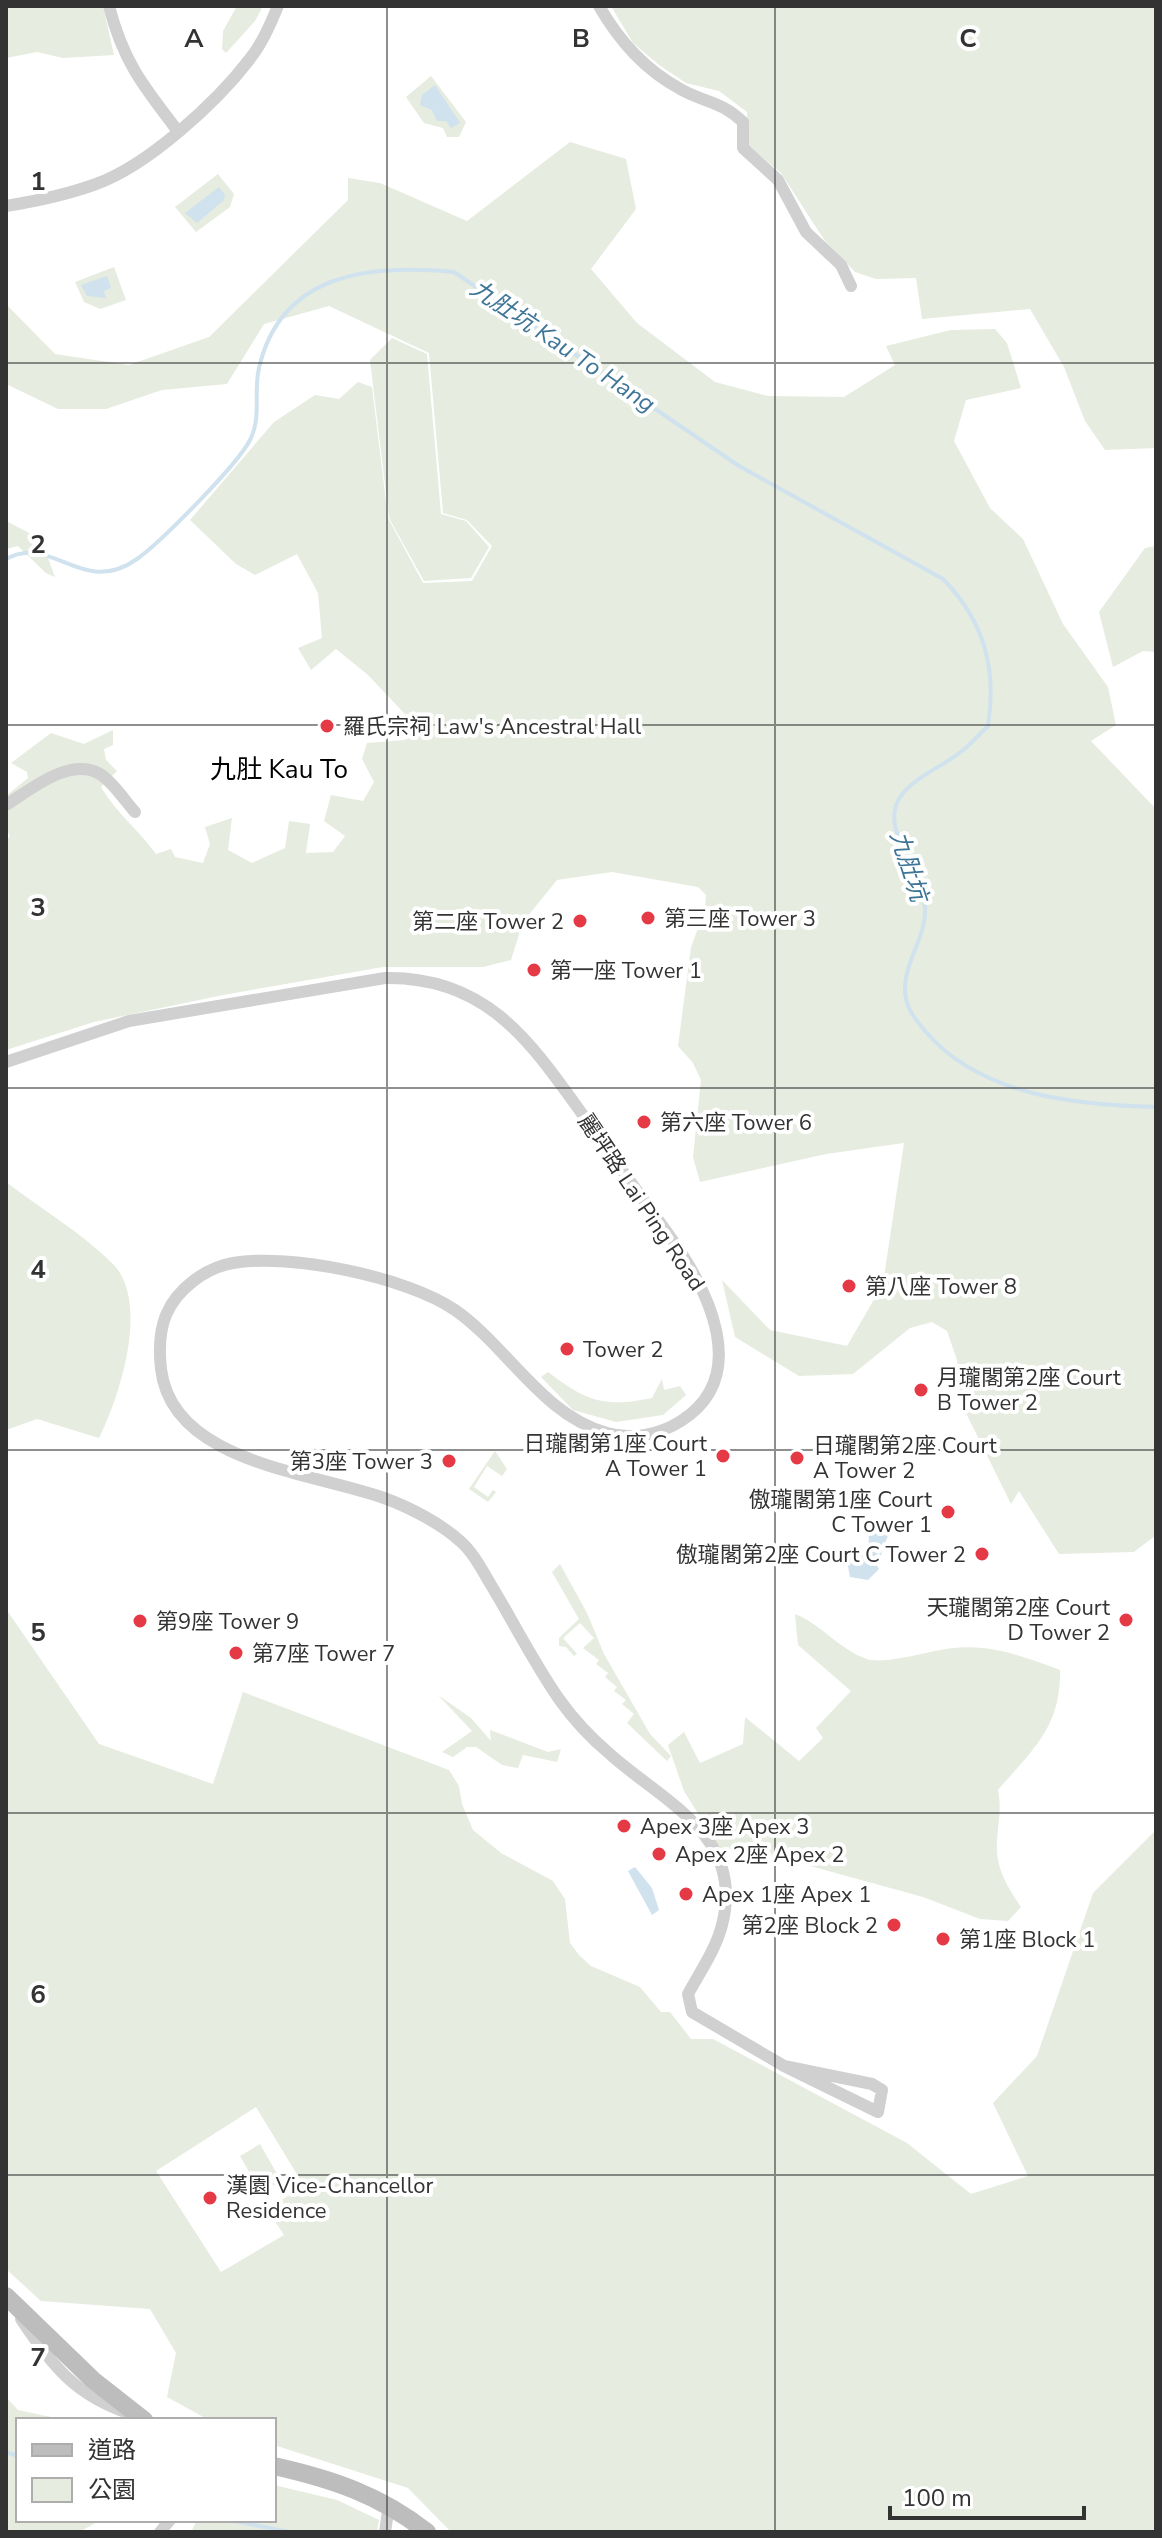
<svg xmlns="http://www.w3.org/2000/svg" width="1162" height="2538" viewBox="0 0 1162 2538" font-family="'Nunito Sans','Noto Sans TC',sans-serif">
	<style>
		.green { fill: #e6ecdf; fill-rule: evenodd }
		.water { fill: #cfe2ee }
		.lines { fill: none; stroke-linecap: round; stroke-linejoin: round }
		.stream { stroke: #cfe2ee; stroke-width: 4 }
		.street { stroke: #d0d0d0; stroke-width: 12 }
		.secondary { stroke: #bdbdbd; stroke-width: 18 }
		.grid { fill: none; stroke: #333; stroke-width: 2; stroke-opacity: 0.55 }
		.poi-dot { fill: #e63946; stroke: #fff; stroke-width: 3 }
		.labels { text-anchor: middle; stroke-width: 8; stroke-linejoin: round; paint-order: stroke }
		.poi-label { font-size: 22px; fill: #333; stroke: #fff; text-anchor: start }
		.street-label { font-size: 22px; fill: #333; stroke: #fff }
		.water-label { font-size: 24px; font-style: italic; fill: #3f7597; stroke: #fff }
		.quarter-label { font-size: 26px; fill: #000; stroke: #fff }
		.grid-label { font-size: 26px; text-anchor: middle; font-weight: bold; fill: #333; stroke: #fff; stroke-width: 8; stroke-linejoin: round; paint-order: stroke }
	</style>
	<rect width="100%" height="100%" fill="#fff"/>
	<g class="green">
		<polygon points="6,6 103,6 114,55 63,58 37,52 6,58"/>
		<polygon points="237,6 263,6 255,21 226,53 222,49 223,31"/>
		<polygon points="611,6 1156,6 1156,448 1105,450 1085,421 1064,367 1030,309 922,319 916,278 876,279 855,272 825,241 781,173 748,145 747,112 719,91 686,83 659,65 633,43"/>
		<polygon points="431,76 466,122 459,137 447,137 443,128 424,123 406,97"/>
		<path d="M570,142L626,159L636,209L591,269L637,323L715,382L768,396L844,397L895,365L886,346L951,330L995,329L1007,343L1021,388L966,400L954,441L990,508L1023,539L1063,624L1108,687L1116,725L1091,741L1156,809V1535L1134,1552L1059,1554L1019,1491L1011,1504L961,1403L957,1360L947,1331L932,1322L910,1328L853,1374L799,1376L735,1337L722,1280L770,1330L847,1346L883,1284L904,1143L826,1154L700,1182L693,1157L701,1080L693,1063L678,1046L691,947L705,910L706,895L698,887L612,872L557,880L523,922L511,960L483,967H383L223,995L94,1022L6,1050V839L10,837L6,827V796L28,778L27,772L11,763L51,733L84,744L113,730V745L104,749L106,760L117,771L101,787C118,815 137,828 156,854L171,849L175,857L203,863L210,844L205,827L232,818L228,850L252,863L285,848L289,821L310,824L306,853L333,852L345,836L324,821L331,795L363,801L374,782L362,759L367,743L405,740V714L368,675L336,649L311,670L298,648L322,638L318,593L297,554L255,575L236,564L190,520L274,422L315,395L339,399L358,382L372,387L388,518L423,583L472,581L492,546L467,520L443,513L429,353L329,306L264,324L227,384L162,390L106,409H58L6,384V304L55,354L129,365L209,337L348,200V178L380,183L467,221Z"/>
		<polygon points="218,174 234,194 230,207 196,232 175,207"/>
		<polygon points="114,267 126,300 100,309 84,302 75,282"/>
		<polygon points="392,338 427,354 441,514 466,521 489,547 471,578 424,581 389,518 370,360"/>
		<polygon points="6,521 41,539 55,577 46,573 18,546 6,549"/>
		<polygon points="1156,546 1156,652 1143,651 1113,667 1099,612 1145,548"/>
		<path d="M6,1182C40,1208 82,1233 113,1264C150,1302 120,1396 99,1438L37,1419L6,1430Z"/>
		<path d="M548,1372C586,1401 604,1408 652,1398L662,1379L664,1390L680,1386L686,1395L663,1415L616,1422L573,1410L541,1377Z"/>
		<polygon points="495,1451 507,1469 502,1476 487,1466 474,1487 488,1497 493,1490 496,1492 488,1502 469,1489"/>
		<polygon points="560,1564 587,1613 604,1654 650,1734 671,1756 667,1761 627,1723 634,1714 622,1704 626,1700 614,1691 617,1687 605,1677 608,1673 596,1664 599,1660 583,1648 594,1638 580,1623 563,1638 577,1654 574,1656 566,1647 559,1646 559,1638 579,1619 552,1572"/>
		<path d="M6,1609L99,1744L213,1784L243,1692L449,1770L459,1786L462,1804L473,1830L501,1853L553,1881L565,1899L570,1943L579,1955L591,1966L640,1987L661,2012H670L691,2039H713L907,2143L971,2194L1028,2176L993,2103L1037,2056L1093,1893L1156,1830V2532H451L408,2488L274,2445V2420H209L167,2397L176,2353L150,2309L41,2301L6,2269ZM256,2107L304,2186L267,2209L284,2235L221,2272L156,2171Z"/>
		<path d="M795,1614C821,1624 840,1650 867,1659C886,1665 932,1650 953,1648C993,1644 1024,1657 1060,1670C1061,1727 1033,1749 998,1790C1002,1810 998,1822 997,1841C995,1867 1007,1886 1021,1907L1008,1921L980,1919L923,1897L756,1851L720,1849L684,1791L668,1745L684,1732L700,1763L743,1744L745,1717L799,1761L823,1738L816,1728L851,1691L798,1645Z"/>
		<polygon points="438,1695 471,1718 491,1741 490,1730 548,1752 561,1749 557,1762 523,1755 518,1768 502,1765 476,1747 467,1747 453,1757 442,1752 472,1731"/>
		<polygon points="260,2144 281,2181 261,2193 240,2156"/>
		<polygon points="6,2397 18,2410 65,2420 18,2420 18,2520 101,2520 79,2532 6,2532"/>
		<polygon points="274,2485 337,2500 379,2520 377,2532 191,2532 197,2520 274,2520"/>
	</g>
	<g class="water">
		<polygon points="435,85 460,123 451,128 446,121 437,121 432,110 420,105 422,95"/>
		<polygon points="219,187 225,195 224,200 197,223 185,213"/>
		<polygon points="107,276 111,288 104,291 106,298 87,296 81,285"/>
		<polygon points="327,1452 338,1460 335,1471 294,1461 294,1457"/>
		<path d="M875,1520L891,1527L877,1566L879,1569L868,1580L850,1577L847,1561C866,1553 871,1549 868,1529L860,1528L863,1522Z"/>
		<polygon points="635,1867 652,1888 659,1910 652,1915 628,1871"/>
	</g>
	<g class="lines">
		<g class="stream">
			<path d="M6,559C52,533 82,598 137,559C161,542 238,464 250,440C262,416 253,393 259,368C281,272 371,264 454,272L739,466L943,579C984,621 997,668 988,726C980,734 971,744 962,751C934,774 881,787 897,833C905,858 923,881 925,907C927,936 905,960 905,989C905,1008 915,1019 926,1032C981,1096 1076,1105 1156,1107"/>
			<polyline points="6,2452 18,2456"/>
			<polyline points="229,2520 290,2532"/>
		</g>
		<g class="street">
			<path d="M109,6C123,61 143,86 177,130"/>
			<path d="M599,6C620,42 645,70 682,90C706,103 721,101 743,122V148L778,180L806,232L841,265L851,286"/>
			<path d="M6,206C37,201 66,195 96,184C147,166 216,103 249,60C262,44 270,25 278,6"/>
			<path d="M6,805C30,790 70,756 100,774C113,782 125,801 135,812"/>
			<path d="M6,1062L129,1021L385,978C490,976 533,1046 588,1122C615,1161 643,1199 671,1238C708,1290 752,1376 681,1421C659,1435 632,1440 607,1433C542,1415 508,1347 455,1310C407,1277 290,1253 233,1263C205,1268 177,1289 166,1315C159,1332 159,1351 161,1369C172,1463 312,1472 384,1498C409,1507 440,1523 460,1541C473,1552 482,1570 491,1585C514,1623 534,1663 559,1699C573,1719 592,1739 611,1755C665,1803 745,1836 722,1925C716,1949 700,1972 688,1994L692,2012L784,2066L878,2112L882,2090L872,2084L784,2066"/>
			<path d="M21,2319C52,2366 76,2396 131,2414"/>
			<polyline points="160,2532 170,2520"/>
			<polyline points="385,2532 389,2505"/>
		</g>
		<g class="secondary">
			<polyline points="6,2296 93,2380 144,2420"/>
			<path d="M274,2466C332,2479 380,2495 427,2532"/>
		</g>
	</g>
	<path class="grid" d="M387,6V2532M775,6V2532M6,363H1156M6,725H1156M6,1088H1156M6,1450H1156M6,1813H1156M6,2175H1156"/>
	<g class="poi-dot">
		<circle cx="327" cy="726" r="8"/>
		<circle cx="648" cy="918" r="8"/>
		<circle cx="580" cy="921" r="8"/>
		<circle cx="534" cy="970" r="8"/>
		<circle cx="644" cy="1122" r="8"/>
		<circle cx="849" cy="1286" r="8"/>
		<circle cx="567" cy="1349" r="8"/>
		<circle cx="921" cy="1390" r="8"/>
		<circle cx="723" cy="1456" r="8"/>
		<circle cx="797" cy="1458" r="8"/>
		<circle cx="449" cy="1461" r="8"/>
		<circle cx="948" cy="1512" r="8"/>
		<circle cx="982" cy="1554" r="8"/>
		<circle cx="1126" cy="1620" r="8"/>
		<circle cx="140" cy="1621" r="8"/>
		<circle cx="236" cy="1653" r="8"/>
		<circle cx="624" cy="1826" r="8"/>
		<circle cx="659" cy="1854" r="8"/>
		<circle cx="686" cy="1894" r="8"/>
		<circle cx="894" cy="1925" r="8"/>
		<circle cx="943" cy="1939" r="8"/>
		<circle cx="210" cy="2198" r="8"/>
	</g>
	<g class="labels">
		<g class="poi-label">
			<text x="343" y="734">羅氏宗祠 Law's Ancestral Hall</text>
			<text x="664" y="926">第三座 Tower 3</text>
			<text x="564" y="929" text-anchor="end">第二座 Tower 2</text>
			<text x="550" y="978">第一座 Tower 1</text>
			<text x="660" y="1130">第六座 Tower 6</text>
			<text x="865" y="1294">第八座 Tower 8</text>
			<text x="583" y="1357">Tower 2</text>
			<text x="937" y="1385">月瓏閣第2座 Court<tspan x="937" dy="25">B Tower 2</tspan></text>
			<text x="707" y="1451" text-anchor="end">日瓏閣第1座 Court<tspan x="707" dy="25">A Tower 1</tspan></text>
			<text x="813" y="1453">日瓏閣第2座 Court<tspan x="813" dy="25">A Tower 2</tspan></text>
			<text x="433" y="1469" text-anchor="end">第3座 Tower 3</text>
			<text x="932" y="1507" text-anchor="end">傲瓏閣第1座 Court<tspan x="932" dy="25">C Tower 1</tspan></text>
			<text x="966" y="1562" text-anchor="end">傲瓏閣第2座 Court C Tower 2</text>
			<text x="1110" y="1615" text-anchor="end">天瓏閣第2座 Court<tspan x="1110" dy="25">D Tower 2</tspan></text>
			<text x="156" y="1629">第9座 Tower 9</text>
			<text x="252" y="1661">第7座 Tower 7</text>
			<text x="640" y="1834">Apex 3座 Apex 3</text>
			<text x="675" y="1862">Apex 2座 Apex 2</text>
			<text x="702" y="1902">Apex 1座 Apex 1</text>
			<text x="878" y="1933" text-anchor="end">第2座 Block 2</text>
			<text x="959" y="1947">第1座 Block 1</text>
			<text x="226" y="2193">漢園 Vice-Chancellor<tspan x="226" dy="25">Residence</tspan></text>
		</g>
		<g class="street-label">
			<text transform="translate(642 1202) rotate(56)" y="8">麗坪路 Lai Ping Road</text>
		</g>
		<g class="water-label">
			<text transform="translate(563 346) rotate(34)" y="8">九肚坑 Kau To Hang</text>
			<text transform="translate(909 866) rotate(72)" y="8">九肚坑</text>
		</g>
		<g class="quarter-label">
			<text x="279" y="778">九肚 Kau To</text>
		</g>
	</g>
	<g class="grid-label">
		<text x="194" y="47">A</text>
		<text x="581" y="47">B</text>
		<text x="968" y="47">C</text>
		<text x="38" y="190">1</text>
		<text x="38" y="553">2</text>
		<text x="38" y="916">3</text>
		<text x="38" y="1278">4</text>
		<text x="38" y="1641">5</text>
		<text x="38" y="2003">6</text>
		<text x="38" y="2366">7</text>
	</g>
	<rect width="1162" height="2538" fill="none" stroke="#333333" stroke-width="16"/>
	<rect x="16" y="2418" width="260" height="104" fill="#ffffff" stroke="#adadad" stroke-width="2"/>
	<rect x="32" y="2444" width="40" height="12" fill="#bdbdbd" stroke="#adadad" stroke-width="2"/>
	<text x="88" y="2458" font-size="24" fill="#333333">道路</text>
	<rect x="32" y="2478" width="40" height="24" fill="#e6ecdf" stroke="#adadad" stroke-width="2"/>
	<text x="88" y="2498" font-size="24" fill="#333333">公園</text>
	<path d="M890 2506v12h194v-12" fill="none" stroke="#333333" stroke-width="4"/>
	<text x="902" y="2506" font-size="24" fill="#333333" stroke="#ffffff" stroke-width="6" paint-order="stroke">100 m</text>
</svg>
